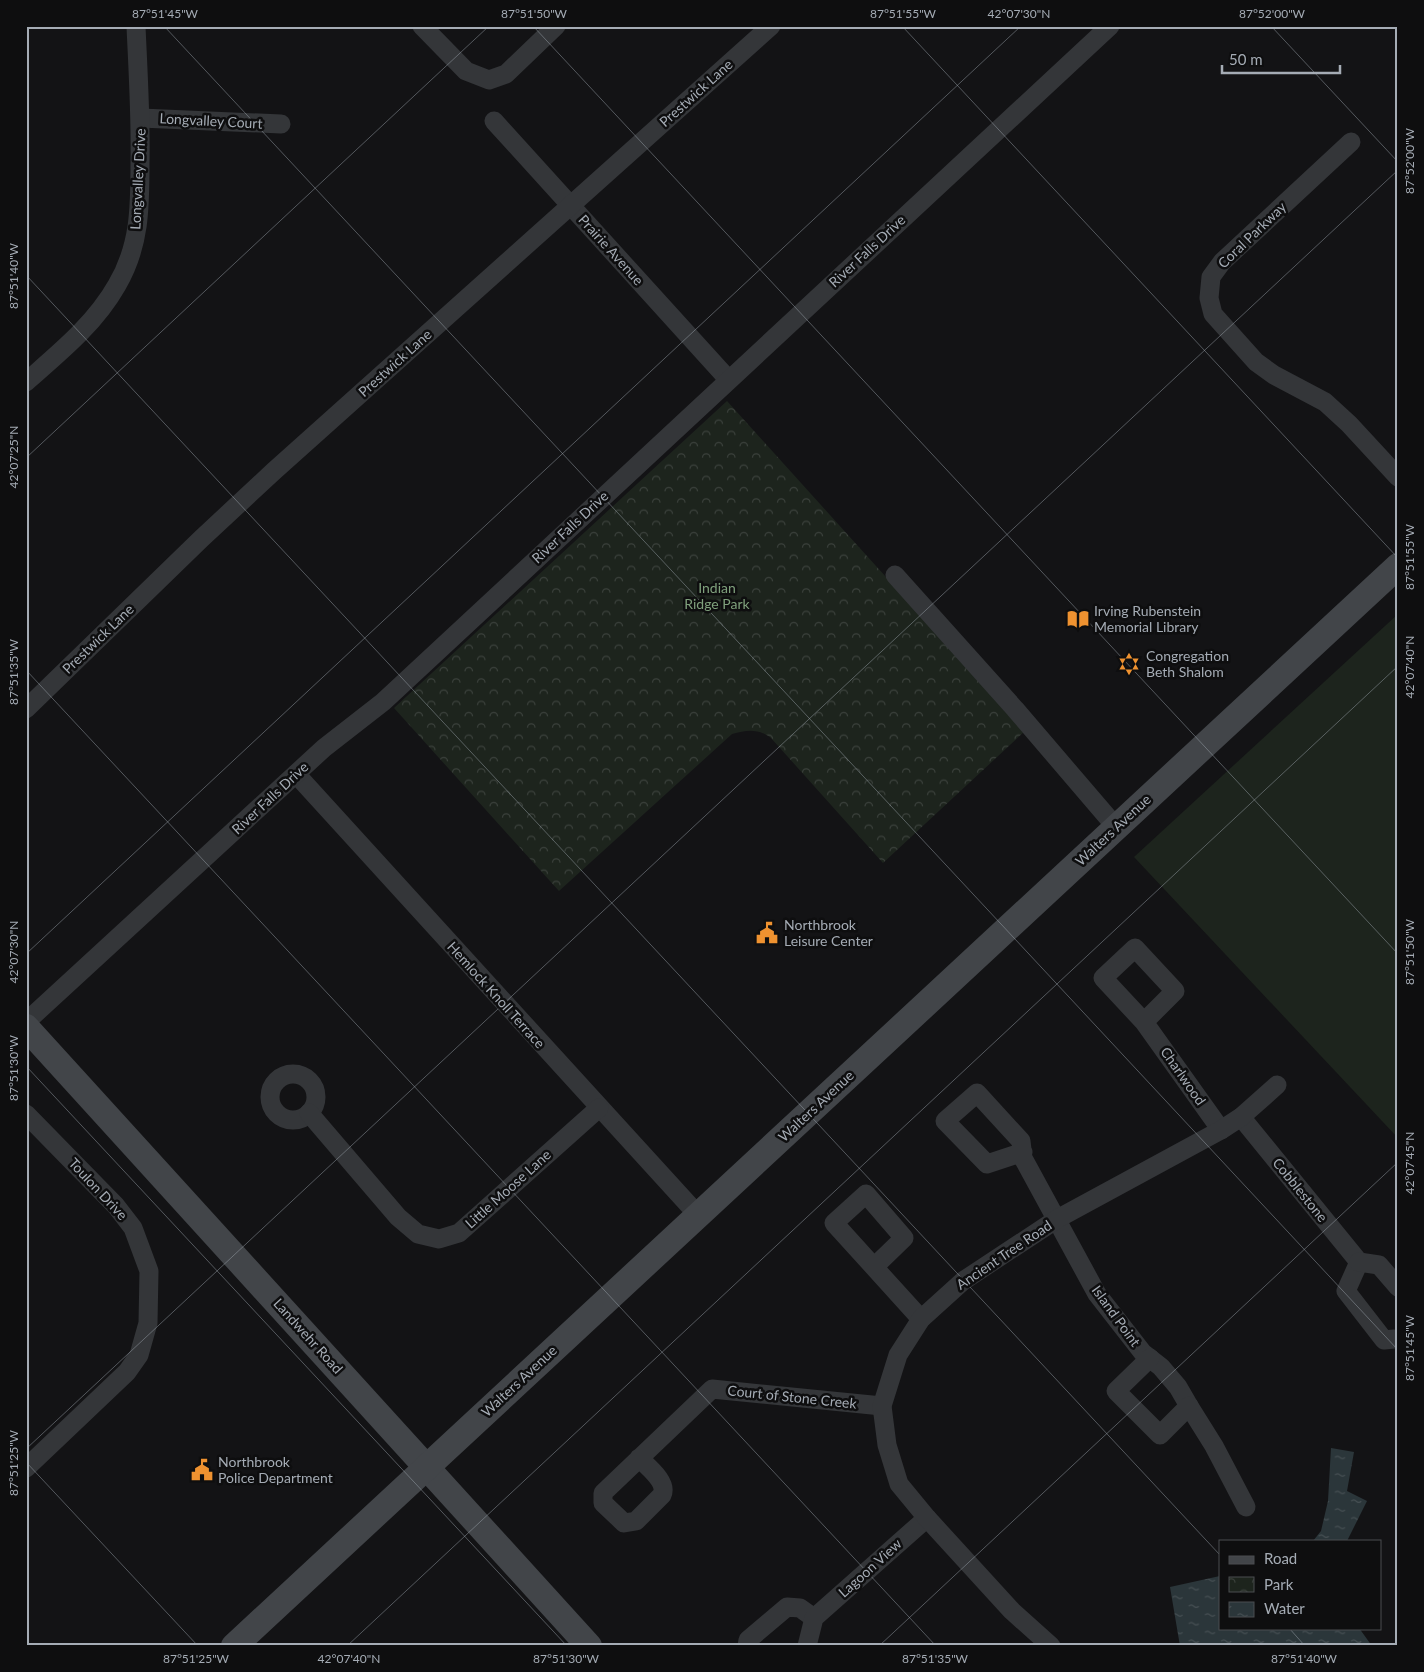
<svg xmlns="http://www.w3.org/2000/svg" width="1424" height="1672" viewBox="0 0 1424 1672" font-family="Lato,sans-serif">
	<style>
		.green { fill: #1d241d }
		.park { fill: url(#park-crowns) }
		.water { fill: url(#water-ripples) }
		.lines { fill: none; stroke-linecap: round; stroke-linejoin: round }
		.minor { stroke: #343639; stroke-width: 19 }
		.secondary { stroke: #424549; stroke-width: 26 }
		.ticks { fill: none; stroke: #a5acb5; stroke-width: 1; stroke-opacity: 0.45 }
		.labels { text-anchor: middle; stroke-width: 5; stroke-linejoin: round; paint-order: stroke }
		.street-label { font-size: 14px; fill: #a5acb5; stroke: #0e0e0f }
		.park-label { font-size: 14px; fill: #7fa07c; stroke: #0e0e0f }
		.poi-label { font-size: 14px; fill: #a5acb5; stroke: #0e0e0f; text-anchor: start }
		.neatline { fill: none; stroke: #a5acb5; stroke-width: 2 }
		.ticks-label { font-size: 12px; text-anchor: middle; fill: #a5acb5 }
	</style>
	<defs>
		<pattern id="park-crowns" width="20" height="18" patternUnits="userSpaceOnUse" patternTransform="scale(1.25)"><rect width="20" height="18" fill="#1d241d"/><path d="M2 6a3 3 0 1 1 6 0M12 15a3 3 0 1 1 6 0" fill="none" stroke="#3b413c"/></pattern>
		<pattern id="water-ripples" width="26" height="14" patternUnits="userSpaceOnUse" patternTransform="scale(1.25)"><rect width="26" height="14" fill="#2b363a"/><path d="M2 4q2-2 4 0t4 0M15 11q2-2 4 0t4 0" fill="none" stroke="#475054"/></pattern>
	</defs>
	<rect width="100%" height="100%" fill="#131315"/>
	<polygon class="green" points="1398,614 1398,1138 1134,857"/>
	<path class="park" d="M727,401L1025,731L883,863L771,738C758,728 746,730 732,734L559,891L394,708Z"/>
	<g class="water">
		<polygon points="1331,1448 1354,1452 1347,1491 1367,1501 1347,1541 1313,1541 1321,1531 1328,1501"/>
		<polygon points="1220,1576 1220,1628 1359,1628 1372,1646 1180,1646 1170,1587"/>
	</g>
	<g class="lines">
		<g class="minor">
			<polyline points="422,26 466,71 489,80 506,74 556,26"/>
			<polyline points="141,118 281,124"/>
			<polyline points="494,121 728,379"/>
			<polyline points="1351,142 1222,262 1211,277 1209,298 1213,314 1256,362 1274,375 1325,402 1349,424 1398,477"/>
			<path d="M26,382C59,353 95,324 117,285C140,246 140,207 140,163C141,118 138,72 136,26"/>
			<polyline points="895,575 1015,709 1116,827"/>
			<polyline points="26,709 201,539 274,471 771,26"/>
			<polyline points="296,774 698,1215"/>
			<polyline points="26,1022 324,748 383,702 1110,26"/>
			<polyline points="1144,1022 1175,991 1135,948 1103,978 1144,1022 1221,1130"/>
			<circle cx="293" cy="1097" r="23"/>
			<polyline points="309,1113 398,1217 418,1234 439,1239 459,1233 599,1108"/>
			<polyline points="26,1114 116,1206 133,1228 149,1271 148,1323 139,1355 127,1372 26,1468"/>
			<polyline points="1241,1117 1359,1262 1346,1291 1384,1340 1394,1339"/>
			<polyline points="1023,1152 987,1164 945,1121 977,1093 1021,1141 1023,1158 1097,1294 1143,1353 1161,1367 1178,1387 1189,1406"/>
			<polyline points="1359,1262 1379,1265 1398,1287"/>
			<polyline points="874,1267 904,1238 866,1194 834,1223 921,1319"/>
			<polyline points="1150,1358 1116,1391 1160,1435 1189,1406 1214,1446 1246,1507"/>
			<path d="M639,1458C648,1467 668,1482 662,1495L636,1521L624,1523L603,1503V1493L712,1389L882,1406"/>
			<polyline points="747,1646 748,1640 787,1607 800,1608 814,1618"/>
			<polyline points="807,1646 814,1618 927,1518"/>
			<polyline points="1051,1646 1012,1611 927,1518 899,1484 887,1445 882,1406 898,1355 921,1319 963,1281 1057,1219 1221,1130 1241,1117 1277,1085"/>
		</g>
		<g class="secondary">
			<polyline points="26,1027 589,1646"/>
			<polyline points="234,1646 1398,566"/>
		</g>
	</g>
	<path class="ticks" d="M164,26L1398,1350M533,26L1398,954M902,26L1398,558M1271,26L1398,162M26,275L1220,1555M26,458L489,26M26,670L936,1646M26,954L1021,26M26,1066L567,1646M26,1449L1398,170M26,1462L198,1646M1289,1628L1305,1646M347,1646L1398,666M879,1646L1398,1162"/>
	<defs>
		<g id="library-bare" transform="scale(1.725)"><path d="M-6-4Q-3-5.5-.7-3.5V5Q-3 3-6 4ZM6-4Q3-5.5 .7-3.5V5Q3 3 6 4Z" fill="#ef9230" stroke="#0e0e0f" stroke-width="2.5" paint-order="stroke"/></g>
		<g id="synagogue-bare" transform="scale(1.725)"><path d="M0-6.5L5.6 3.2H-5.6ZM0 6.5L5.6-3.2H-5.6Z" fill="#ef9230" stroke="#0e0e0f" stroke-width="2.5" paint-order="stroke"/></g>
		<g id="civic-bare" transform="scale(1.725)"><path d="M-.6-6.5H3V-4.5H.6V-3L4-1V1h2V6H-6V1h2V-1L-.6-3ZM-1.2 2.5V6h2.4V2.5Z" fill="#ef9230" stroke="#0e0e0f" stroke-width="2.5" paint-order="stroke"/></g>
	</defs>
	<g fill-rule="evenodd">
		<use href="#library-bare" x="1078" y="619"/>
		<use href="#synagogue-bare" x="1129" y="664"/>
		<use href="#civic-bare" x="767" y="933"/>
		<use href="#civic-bare" x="202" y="1470"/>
	</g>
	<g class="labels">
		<g class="street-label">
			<text transform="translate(696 93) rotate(-42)" y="5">Prestwick Lane</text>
			<text transform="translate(211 121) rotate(3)" y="5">Longvalley Court</text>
			<text transform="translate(138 179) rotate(-87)" y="5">Longvalley Drive</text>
			<text transform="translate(1252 235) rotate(-44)" y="5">Coral Parkway</text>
			<text transform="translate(611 250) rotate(48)" y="5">Prairie Avenue</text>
			<text transform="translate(867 251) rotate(-43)" y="5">River Falls Drive</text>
			<text transform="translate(395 363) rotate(-42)" y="5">Prestwick Lane</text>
			<text transform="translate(570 527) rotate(-43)" y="5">River Falls Drive</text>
			<text transform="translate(98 639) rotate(-44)" y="5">Prestwick Lane</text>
			<text transform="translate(270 798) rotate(-43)" y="5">River Falls Drive</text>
			<text transform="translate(1113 830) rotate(-43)" y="5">Walters Avenue</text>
			<text transform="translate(496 995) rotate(48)" y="5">Hemlock Knoll Terrace</text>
			<text transform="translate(1183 1076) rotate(55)" y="5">Charlwood</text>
			<text transform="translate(816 1106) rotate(-43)" y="5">Walters Avenue</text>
			<text transform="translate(98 1189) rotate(47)" y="5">Toulon Drive</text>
			<text transform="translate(508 1189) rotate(-42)" y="5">Little Moose Lane</text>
			<text transform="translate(1300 1190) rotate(51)" y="5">Cobblestone</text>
			<text transform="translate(1004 1255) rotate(-34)" y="5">Ancient Tree Road</text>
			<text transform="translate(1116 1316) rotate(54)" y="5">Island Point</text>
			<text transform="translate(308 1336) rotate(48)" y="5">Landwehr Road</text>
			<text transform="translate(519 1381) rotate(-43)" y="5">Walters Avenue</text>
			<text transform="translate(792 1397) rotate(6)" y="5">Court of Stone Creek</text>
			<text transform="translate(870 1568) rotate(-42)" y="5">Lagoon View</text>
		</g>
		<g class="park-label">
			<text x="717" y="593">Indian<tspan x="717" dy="16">Ridge Park</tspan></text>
		</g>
		<g class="poi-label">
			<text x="1094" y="616">Irving Rubenstein<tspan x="1094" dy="16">Memorial Library</tspan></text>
			<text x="1146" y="661">Congregation<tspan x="1146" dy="16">Beth Shalom</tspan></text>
			<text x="784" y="930">Northbrook<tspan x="784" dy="16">Leisure Center</tspan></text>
			<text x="218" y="1467">Northbrook<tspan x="218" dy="16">Police Department</tspan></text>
		</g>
	</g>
	<rect width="1424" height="1672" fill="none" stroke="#0e0e0f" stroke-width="55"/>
	<rect x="1219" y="1540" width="162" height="90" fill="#0e0e0f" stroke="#4a4d51"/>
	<rect x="1229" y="1556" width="25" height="8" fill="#424549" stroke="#4a4d51"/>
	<text x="1264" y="1564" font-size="15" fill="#a5acb5">Road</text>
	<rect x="1229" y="1577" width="25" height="15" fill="url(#park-crowns)" stroke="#4a4d51"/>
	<text x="1264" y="1590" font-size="15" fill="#a5acb5">Park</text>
	<rect x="1229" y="1602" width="25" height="15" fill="url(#water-ripples)" stroke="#4a4d51"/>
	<text x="1264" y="1614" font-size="15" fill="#a5acb5">Water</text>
	<path d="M1222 65v8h118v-8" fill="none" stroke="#a5acb5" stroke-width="2.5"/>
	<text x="1229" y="65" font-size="15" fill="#a5acb5" stroke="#0e0e0f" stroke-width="4" paint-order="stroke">50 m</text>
	<rect x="28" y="28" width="1368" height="1616" class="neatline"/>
	<g class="ticks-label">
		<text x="165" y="18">87°51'45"W</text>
		<text x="534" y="18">87°51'50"W</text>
		<text x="903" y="18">87°51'55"W</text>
		<text x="1019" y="18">42°07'30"N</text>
		<text x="1272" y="18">87°52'00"W</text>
		<text transform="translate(1410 161) rotate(-90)" y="4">87°52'00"W</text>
		<text transform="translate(14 276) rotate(-90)" y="4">87°51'40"W</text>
		<text transform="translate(14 457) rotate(-90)" y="4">42°07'25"N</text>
		<text transform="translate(1410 557) rotate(-90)" y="4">87°51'55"W</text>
		<text transform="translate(1410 667) rotate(-90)" y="4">42°07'40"N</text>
		<text transform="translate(14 672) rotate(-90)" y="4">87°51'35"W</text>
		<text transform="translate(14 952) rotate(-90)" y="4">42°07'30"N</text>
		<text transform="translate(1410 952) rotate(-90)" y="4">87°51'50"W</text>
		<text transform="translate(14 1068) rotate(-90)" y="4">87°51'30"W</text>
		<text transform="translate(1410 1163) rotate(-90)" y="4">42°07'45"N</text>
		<text transform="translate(1410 1348) rotate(-90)" y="4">87°51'45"W</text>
		<text transform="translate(14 1463) rotate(-90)" y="4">87°51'25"W</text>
		<text x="196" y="1663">87°51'25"W</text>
		<text x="349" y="1663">42°07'40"N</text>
		<text x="566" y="1663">87°51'30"W</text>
		<text x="935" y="1663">87°51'35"W</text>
		<text x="1304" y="1663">87°51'40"W</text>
	</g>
</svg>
